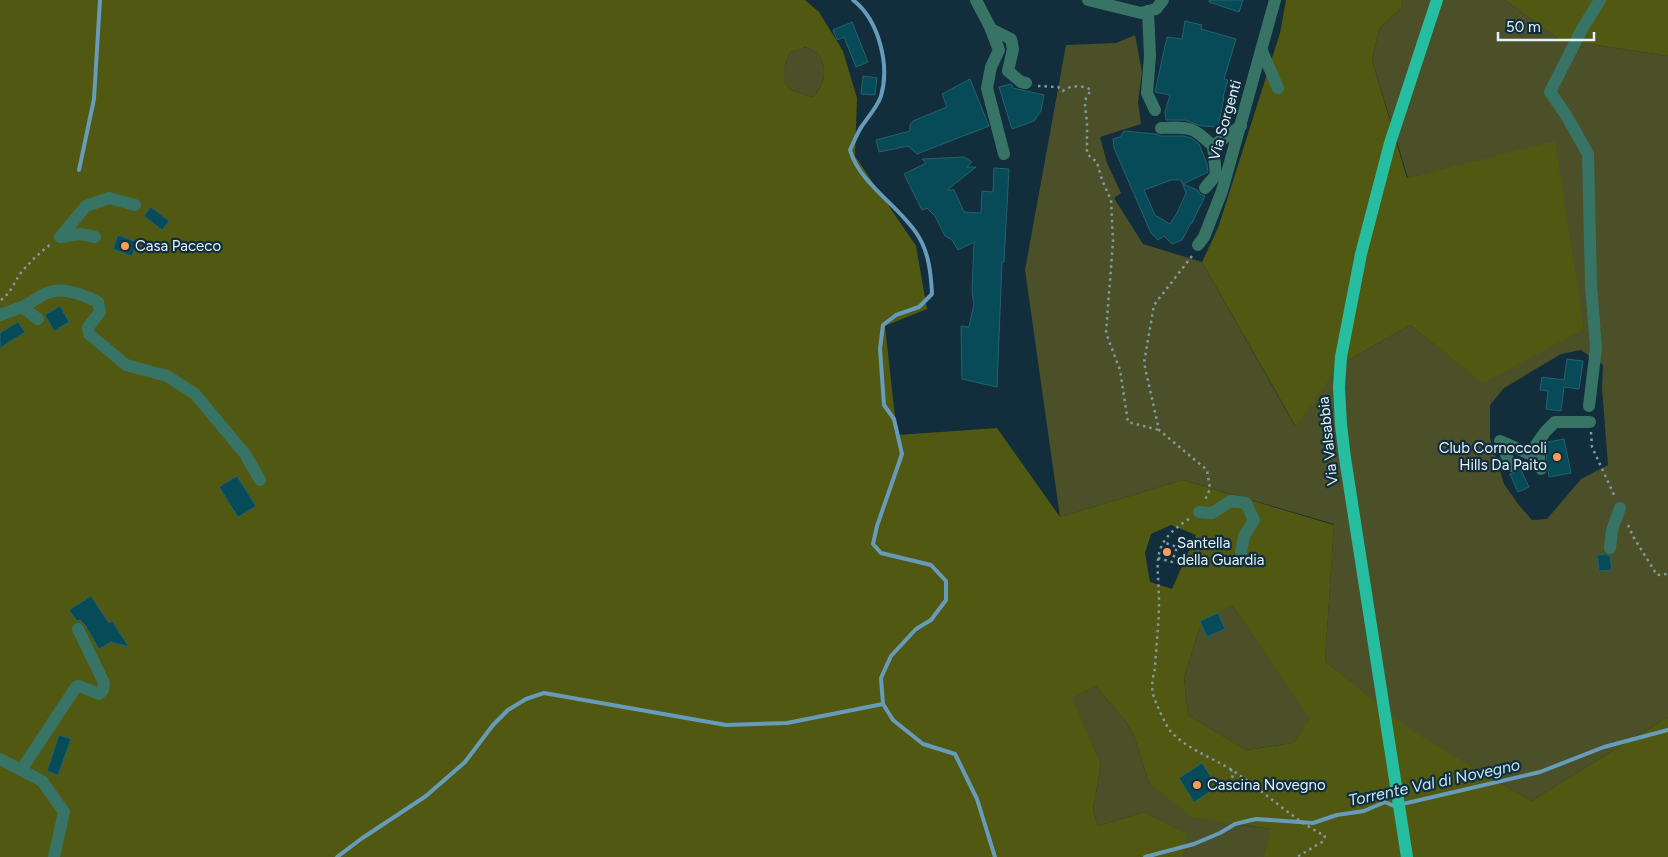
<svg xmlns="http://www.w3.org/2000/svg" width="1668" height="857" viewBox="0 0 1668 857" font-family="Figtree,sans-serif">
	<style>
		.green { fill: #4b5028; fill-rule: evenodd }
		.forest { fill: #515811; fill-rule: evenodd }
		.lines { fill: none; stroke-linecap: round; stroke-linejoin: round }
		.stream { stroke: #669cba; stroke-width: 4 }
		.building { fill: #084b58; stroke: #26616e; fill-rule: evenodd }
		.path { stroke: #8298a3; stroke-width: 2.5; stroke-dasharray: 2.5 4; stroke-linecap: butt }
		.minor { stroke: #387465; stroke-width: 12 }
		.major { stroke: #26bea0; stroke-width: 12 }
		.poi-dot { fill: #fd9c56; stroke: #122d3b; stroke-width: 2 }
		.labels { text-anchor: middle; stroke-width: 4.5; stroke-linejoin: round; paint-order: stroke }
		.street-label { font-size: 15px; fill: #e4f4fe; stroke: #122d3b }
		.poi-label { font-size: 15px; fill: #e4f4fe; stroke: #122d3b; text-anchor: start }
		.water-label { font-size: 16px; font-style: italic; fill: #c2e7fd; stroke: #122d3b }
	</style>
	<rect width="100%" height="100%" fill="#122d3b"/>
	<g class="green">
		<path d="M1403,0H1505L1558,39L1668,56V717L1531,801L1410,730L1325,661L1334,524L1183,480L1060,517L1025,270L1066,45L1116,43L1135,35L1142,72L1138,102L1141,124L1100,137L1107,163L1121,193L1114,198L1143,244L1202,262L1295,426L1340,365L1410,325L1484,383L1555,142L1408,178L1372,60L1379,29L1402,7ZM1581,350L1603,365L1602,388L1608,465L1581,479L1547,519L1532,520L1518,504L1504,484L1490,438V405L1504,388L1561,354Z"/>
		<path d="M804,47C809,49 816,51 819,55C828,68 825,87 812,97L791,90L784,82V68L790,52Z"/>
		<polygon points="1232,605 1311,719 1293,743 1246,750 1188,715 1184,678 1200,626"/>
		<polygon points="1096,686 1126,722 1134,736 1149,783 1233,824 1272,829 1263,857 1183,857 1186,834 1144,812 1098,826 1093,809 1101,764 1071,698"/>
	</g>
	<g class="forest">
		<path d="M0,0H805L819,12L843,51L857,98L855,156L916,246L927,309L885,326L897,435L997,428L1060,517L1183,480L1334,525L1325,661L1411,730L1531,801L1668,717V857H1263L1271,829L1192,817L1149,783L1134,736L1126,722L1096,686L1072,698L1101,764L1093,809L1098,826L1144,812L1187,834L1183,857H0ZM805,47C809,49 816,51 819,55C828,68 825,87 812,97L791,90L784,82V68L790,52ZM1171,525L1196,535L1172,589L1150,582L1145,553L1151,534ZM1232,605L1310,719L1293,743L1246,750L1188,715L1184,678L1200,626Z"/>
		<polygon points="1286,0 1403,0 1402,7 1379,29 1372,60 1407,178 1555,141 1584,329 1483,383 1410,325 1340,365 1296,427 1202,262 1218,228 1280,33"/>
		<polygon points="1505,0 1668,0 1668,56 1558,39"/>
	</g>
	<g class="lines">
		<g class="stream">
			<path d="M853,0C879,20 890,65 881,96C878,106 868,117 862,126C857,133 854,142 850,150C860,184 898,205 917,234C929,252 931,274 932,294L919,307L896,315L883,325L880,349L884,405L894,419L902,454L877,526L873,544L881,553L931,565L946,581V600L931,620L916,629L891,656L881,678L883,704L893,720L923,744L955,754L977,799L995,857"/>
			<polyline points="79,170 94,99 100,0"/>
			<polyline points="337,857 361,839 426,796 465,762 493,725 508,710 526,699 544,693 726,725 787,723 883,704"/>
			<polyline points="1145,857 1194,844 1220,833 1235,824 1256,819 1313,823 1337,815 1364,811 1385,802 1394,806 1540,772 1604,747 1668,730"/>
		</g>
	</g>
	<g class="building">
		<polygon points="1209,0 1243,0 1239,12 1209,2"/>
		<polygon points="1185,21 1202,25 1201,29 1236,39 1224,79 1228,80 1223,97 1224,97 1218,127 1201,126 1185,120 1166,120 1165,112 1170,95 1155,92 1167,37 1182,39"/>
		<polygon points="852,22 868,62 856,67 844,37 837,40 833,30"/>
		<polygon points="863,76 877,78 875,95 861,94"/>
		<polygon points="970,79 989,126 917,154 908,146 879,152 876,140 910,131 910,125 913,121 947,107 942,94"/>
		<polygon points="1011,84 1013,88 1044,95 1041,111 1034,121 1012,129 999,87"/>
		<path d="M1124,131L1156,134L1161,136H1184L1191,138L1199,144L1207,164L1208,172L1183,184L1197,190L1200,194L1205,196L1192,223H1191L1182,240L1172,244L1164,236L1158,240L1151,233L1114,148L1113,139L1120,137ZM1171,180H1181L1186,193L1177,213L1170,224L1155,215L1144,190Z"/>
		<polygon points="964,157 972,162 967,167 976,167 947,190 954,190 964,212 981,213 982,191 993,192 994,168 1009,169 1004,262 1002,262 997,387 962,379 961,326 969,327 974,304 972,292 974,242 958,250 952,240 945,236 935,216 927,208 922,210 904,174 926,163 922,159"/>
		<polygon points="151,207 169,221 162,230 144,216"/>
		<polygon points="118,235 137,242 132,256 113,249"/>
		<polygon points="60,306 69,322 54,331 45,315"/>
		<polygon points="18,322 25,332 0,348 0,333"/>
		<polygon points="1567,359 1583,361 1579,389 1564,387 1561,411 1546,409 1548,391 1540,390 1542,377 1564,380"/>
		<polygon points="1564,439 1571,473 1549,477 1545,447 1548,442"/>
		<polygon points="1519,466 1529,487 1518,492 1510,474 1517,471"/>
		<polygon points="237,476 256,506 238,517 219,487"/>
		<polygon points="1605,554 1610,556 1612,570 1599,571 1597,555"/>
		<polygon points="91,596 109,623 112,621 129,647 111,642 99,649 85,625 80,620 77,621 69,610"/>
		<polygon points="1218,613 1225,629 1207,637 1200,621"/>
		<polygon points="59,735 71,739 58,775 47,771"/>
		<polygon points="1202,763 1213,780 1209,782 1214,789 1194,802 1179,778"/>
	</g>
	<g class="lines">
		<g class="path">
			<path d="M1038,86L1058,87L1063,91C1069,85 1084,85 1091,90L1086,98L1085,106L1087,122V154L1097,162L1102,180L1111,200L1113,241L1106,333L1120,370L1128,422L1159,430"/>
			<polyline points="1192,256 1154,305 1144,363 1159,430 1207,470 1210,489 1205,500"/>
			<path d="M1,300C10,294 14,283 20,274C29,262 40,253 52,243"/>
			<polyline points="1591,432 1592,447 1615,497"/>
			<path d="M1189,519C1148,545 1159,562 1159,602C1159,624 1156,646 1155,668C1153,676 1151,686 1153,694C1155,702 1166,726 1171,732C1189,750 1211,757 1232,770C1264,791 1292,819 1325,836L1322,842L1297,857"/>
			<polyline points="1628,525 1634,538 1657,575 1668,574"/>
			<polyline points="1158,558 1172,562 1177,547 1163,542"/>
			<polyline points="1231,769 1235,791"/>
		</g>
		<g class="minor">
			<polyline points="976,0 990,27 999,50 991,67 987,88 1004,154"/>
			<polyline points="1088,0 1141,13 1156,9 1163,0"/>
			<polyline points="1148,11 1150,56 1147,93 1155,110"/>
			<polyline points="991,29 1011,39 1013,49 1008,71 1021,82 1026,83"/>
			<polyline points="1262,51 1278,88"/>
			<path d="M1161,128C1190,127 1192,126 1213,146"/>
			<polyline points="1205,188 1216,175 1213,146 1241,126"/>
			<polyline points="60,237 86,206 109,198 135,205"/>
			<polyline points="60,237 80,234 95,237"/>
			<polyline points="1198,245 1204,237 1222,191 1275,0"/>
			<path d="M22,307C31,303 38,297 47,293C62,286 84,295 98,302L100,312L88,327L89,334L126,365L167,376L195,394L245,454L260,480"/>
			<polyline points="0,315 22,307 38,319"/>
			<polyline points="1589,406 1596,348 1591,285 1588,154 1566,115 1550,92 1582,29 1600,0"/>
			<polyline points="1511,466 1500,441 1539,458"/>
			<polyline points="1541,469 1536,445 1545,432 1555,422 1590,422"/>
			<polyline points="1199,512 1212,513 1231,501 1246,503 1254,520 1244,536 1241,553"/>
			<polyline points="1610,548 1612,530 1620,508"/>
			<polyline points="0,759 42,781 64,812 54,857"/>
			<polyline points="21,770 76,687 79,686 99,694 103,690 104,683 78,629"/>
		</g>
		<polyline class="major" points="1407,857 1345,458 1341,425 1339,387 1341,357 1361,254 1390,143 1437,0"/>
	</g>
	<g class="poi-dot">
		<circle cx="125" cy="246" r="5"/>
		<circle cx="1557" cy="457" r="5"/>
		<circle cx="1167" cy="552" r="5"/>
		<circle cx="1197" cy="785" r="5"/>
	</g>
	<g class="labels">
		<g class="street-label">
			<text transform="translate(1225 120) rotate(-74)" y="5">Via Sorgenti</text>
			<text transform="translate(1328 441) rotate(-96)" y="5">Via Valsabbia</text>
		</g>
		<g class="poi-label">
			<text x="135" y="251">Casa Paceco</text>
			<text x="1547" y="453" text-anchor="end">Club Cornoccoli<tspan x="1547" dy="17">Hills Da Paito</tspan></text>
			<text x="1177" y="548">Santella<tspan x="1177" dy="17">della Guardia</tspan></text>
			<text x="1207" y="790">Cascina Novegno</text>
		</g>
		<g class="water-label">
			<text transform="translate(1434 782) rotate(-12)" y="6">Torrente Val di Novegno</text>
		</g>
	</g>
	<path d="M1498 32v8h96v-8" fill="none" stroke="#e4f4fe" stroke-width="2.5"/>
	<text x="1506" y="32" font-size="15" fill="#e4f4fe" stroke="#122d3b" stroke-width="4" paint-order="stroke">50 m</text>
</svg>
